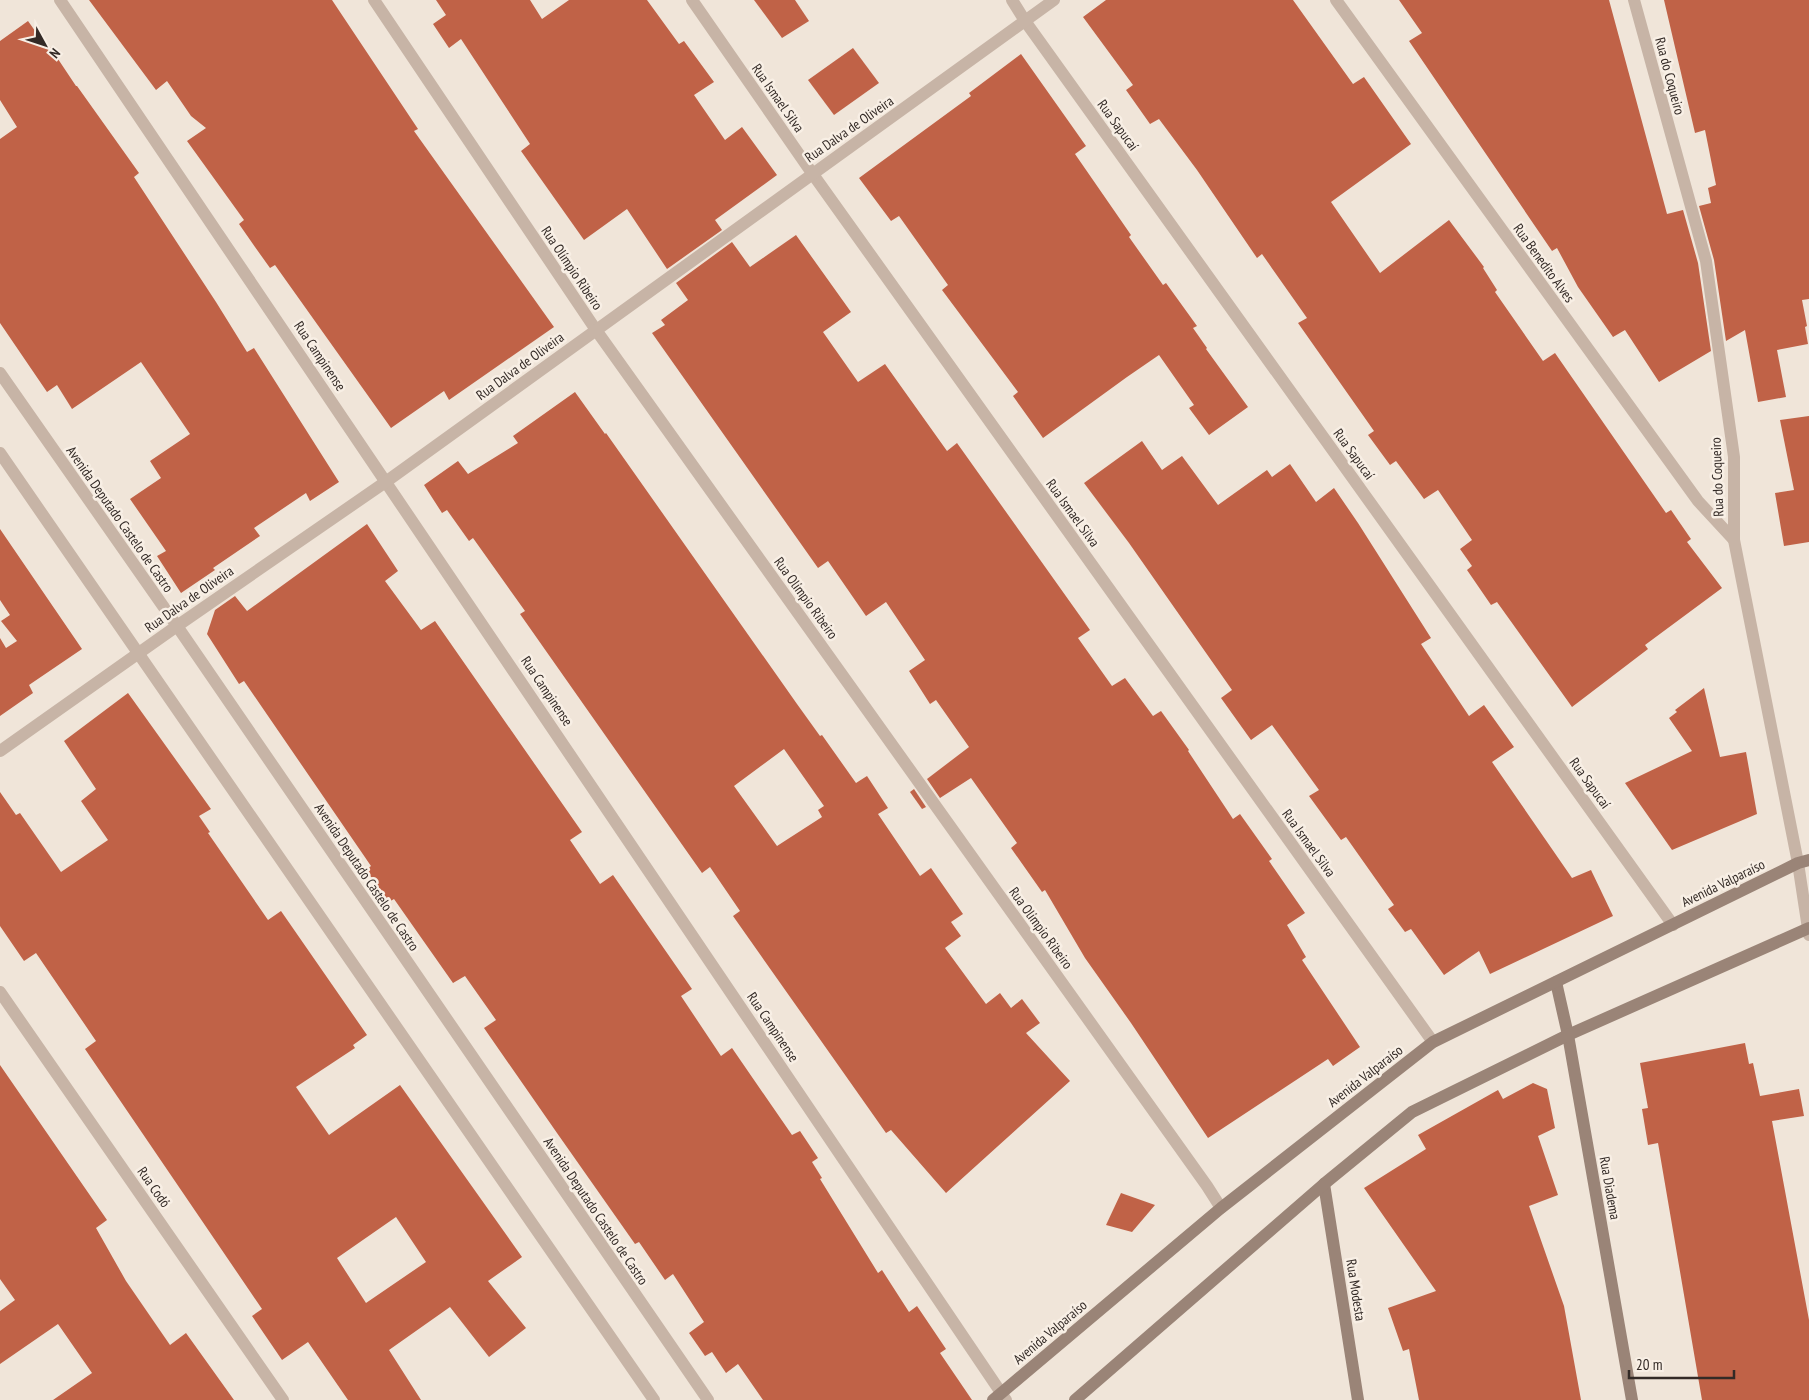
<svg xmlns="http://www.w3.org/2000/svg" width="1809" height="1400" viewBox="0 0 1809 1400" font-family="'PT Sans Narrow',sans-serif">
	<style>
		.building { fill: #c06247; fill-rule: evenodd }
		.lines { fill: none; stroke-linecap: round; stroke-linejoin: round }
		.minor { stroke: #c7b4a6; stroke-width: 12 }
		.secondary { stroke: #9a8477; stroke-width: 12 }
		.labels { text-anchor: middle; stroke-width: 5; stroke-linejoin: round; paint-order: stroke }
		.street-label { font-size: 14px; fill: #332a26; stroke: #f8efe5 }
	</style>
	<rect width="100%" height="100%" fill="#f0e5d9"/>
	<g class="building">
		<polygon points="89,0 332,0 418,129 414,131 554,327 449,400 444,391 391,428 275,265 270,268 255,247 239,224 244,220 187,141 206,128 191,116 167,81 156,90"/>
		<polygon points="436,0 530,0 542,19 569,0 647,0 679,44 684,41 714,82 694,95 725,140 742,127 777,175 715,220 722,230 667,269 627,209 584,240 521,151 530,144 461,39 449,48 433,24 446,15"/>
		<polygon points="754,0 795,0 809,21 782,38"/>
		<polygon points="1106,0 1293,0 1353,84 1364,77 1411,144 1331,202 1380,273 1449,220 1484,267 1483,268 1497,290 1495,292 1543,361 1555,353 1666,513 1671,510 1691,539 1687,542 1722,588 1645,645 1648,649 1572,707 1497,602 1491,605 1467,570 1472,566 1460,549 1472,540 1438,490 1424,499 1396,461 1390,465 1368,435 1374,431 1298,323 1307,318 1262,254 1257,258 1197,170 1159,119 1150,124 1126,90 1133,85 1083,17"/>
		<polygon points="1399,0 1609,0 1667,214 1683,210 1698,263 1711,351 1659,382 1625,330 1613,337 1578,287 1557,248 1552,251 1409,41 1422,33"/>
		<polygon points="1664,0 1809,0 1809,299 1802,300 1807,326 1805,327 1808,344 1777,350 1786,397 1758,402 1745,330 1726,341 1714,260 1699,206 1711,203 1708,188 1716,185 1705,130 1695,133"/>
		<polygon points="28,21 48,49 50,47 76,86 77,86 139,173 134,177 216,302 247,352 254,348 339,482 310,501 306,493 254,528 260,536 213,568 215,570 181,593 157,556 166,551 130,499 161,478 150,461 190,434 141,362 72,409 57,385 47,392 0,323 0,139 17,127 0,100 0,41"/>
		<polygon points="853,48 879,83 834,115 808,80"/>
		<polygon points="1021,54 1086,146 1075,154 1131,235 1129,237 1163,285 1166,283 1197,326 1193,328 1207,348 1206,349 1248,407 1209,435 1189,408 1194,405 1159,355 1127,377 1043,438 1013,396 1018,392 942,290 948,285 899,216 891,221 859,178 971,96 969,93"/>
		<polygon points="796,235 851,312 823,332 858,382 885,364 947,451 957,443 1090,630 1078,638 1112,686 1125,678 1153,716 1161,711 1189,750 1188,751 1233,819 1240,814 1272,859 1269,861 1305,913 1287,925 1306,957 1302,960 1360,1047 1333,1066 1328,1059 1208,1138 1131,1023 1085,958 1045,890 1042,892 1011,848 1017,843 971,778 940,798 927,779 969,747 936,700 930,704 909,671 925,660 886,602 866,616 828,561 818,568 652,333 665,325 661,320 688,300 676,283 732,242 750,267"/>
		<path d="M575,392L605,434L606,433L797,704L820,736L822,735L856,783L867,776L888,808L878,814L920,876L931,868L963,914L951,922L961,936L945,948L986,1004L1000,993L1011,1008L1022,999L1040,1023L1026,1033L1070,1081L946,1193L891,1130L886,1133L733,916L740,911L710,867L702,873L520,614L525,611L473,538L469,541L447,510L442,513L424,485L458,461L468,474L518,443L513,436ZM784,749L824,806L818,810L822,817L777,846L734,786Z"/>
		<polygon points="1809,416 1809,542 1784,546 1775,493 1794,490 1780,420"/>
		<polygon points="1142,441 1162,470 1182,456 1218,505 1267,470 1272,477 1290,464 1316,502 1334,488 1358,523 1431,638 1421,644 1469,716 1484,705 1514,747 1492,762 1572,878 1591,870 1613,916 1490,974 1479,951 1444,975 1411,929 1405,932 1388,909 1394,905 1346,837 1341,840 1309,796 1319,790 1272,725 1251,740 1221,698 1232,690 1129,543 1084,483"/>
		<polygon points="367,524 398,571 385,581 421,630 435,621 582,832 570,840 600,884 613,875 692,989 681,996 721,1056 732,1048 792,1135 800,1131 818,1158 812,1162 822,1178 820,1179 878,1273 882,1270 909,1312 917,1306 946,1349 940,1353 972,1400 763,1400 738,1364 726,1373 712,1352 705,1356 689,1333 704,1322 673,1274 665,1280 639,1242 635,1244 557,1133 484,1028 496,1020 465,976 453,983 394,899 389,902 366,870 371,866 244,681 239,684 207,634 215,610 235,596 247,611"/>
		<polygon points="0,529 82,649 29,685 33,693 0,716 0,638 6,648 17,641 1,621 10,615 0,600"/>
		<polygon points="1704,688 1720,757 1746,752 1757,814 1672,850 1625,783 1692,751 1669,718 1677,712 1675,710"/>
		<path d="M128,693L211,809L199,816L210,832L208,833L268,920L281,911L367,1035L353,1045L355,1048L296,1087L329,1135L400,1085L522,1257L488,1281L526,1328L489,1357L450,1307L389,1350L421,1400H348L308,1342L282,1360L252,1316L262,1309L85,1049L96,1041L36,953L24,961L0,926V792L16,815L20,813L61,872L108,840L81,801L96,789L64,741ZM396,1217L426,1262L366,1303L337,1258Z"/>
		<polygon points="914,789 926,807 922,809 910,792"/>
		<polygon points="1745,1043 1749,1064 1753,1063 1760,1096 1799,1089 1804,1116 1772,1121 1809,1320 1809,1400 1702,1400 1658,1143 1648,1145 1642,1109 1648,1108 1640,1063"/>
		<polygon points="0,1065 107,1220 96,1228 126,1281 170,1345 186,1333 234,1400 53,1400 92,1373 58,1324 0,1364 0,1311 15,1300 0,1279"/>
		<polygon points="1533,1083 1547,1089 1555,1128 1538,1136 1558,1195 1529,1206 1564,1306 1581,1400 1419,1400 1409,1349 1403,1351 1388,1308 1436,1291 1364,1188 1426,1149 1418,1135 1498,1090 1503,1099"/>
		<polygon points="1121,1193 1155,1205 1132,1232 1106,1225"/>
	</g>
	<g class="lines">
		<g class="minor">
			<polyline points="60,0 1006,1400"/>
			<polyline points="374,0 596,330 1207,1186 1221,1208"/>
			<polyline points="692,0 812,173 1433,1042"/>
			<polyline points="1012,0 1025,21 1673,925"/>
			<polyline points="1336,0 1698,501 1734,540"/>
			<polyline points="1634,0 1706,261 1734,457 1734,540 1798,863 1809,935"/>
			<polyline points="0,373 177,626 708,1400"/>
			<polyline points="0,453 654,1400"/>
			<polyline points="0,751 177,626 387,481 1054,0"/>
			<polyline points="0,992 283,1400"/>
		</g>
		<g class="secondary">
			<polyline points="1556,982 1568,1035 1632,1400"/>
			<polyline points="1324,1184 1358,1400"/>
			<polyline points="993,1400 1221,1208 1433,1042 1798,863 1809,860"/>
			<polyline points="1075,1400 1324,1184 1412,1112 1568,1035 1809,928"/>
		</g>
	</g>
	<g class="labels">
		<g class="street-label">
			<text transform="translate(1670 76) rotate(75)" y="5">Rua do Coqueiro</text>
			<text transform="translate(778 98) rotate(55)" y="5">Rua Ismael Silva</text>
			<text transform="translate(1118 125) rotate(54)" y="5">Rua Sapucaí</text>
			<text transform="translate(849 129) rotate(-35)" y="5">Rua Dalva de Oliveira</text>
			<text transform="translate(1544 263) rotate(54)" y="5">Rua Benedito Alves</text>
			<text transform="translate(572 268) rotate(56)" y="5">Rua Olímpio Ribeiro</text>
			<text transform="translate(320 356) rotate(56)" y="5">Rua Campinense</text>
			<text transform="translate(520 366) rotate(-36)" y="5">Rua Dalva de Oliveira</text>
			<text transform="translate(1354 454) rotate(54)" y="5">Rua Sapucaí</text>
			<text transform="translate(1717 477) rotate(-92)" y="5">Rua do Coqueiro</text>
			<text transform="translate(1073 513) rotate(54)" y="5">Rua Ismael Silva</text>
			<text transform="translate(120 519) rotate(55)" y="5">Avenida Deputado Castelo de Castro</text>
			<text transform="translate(806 598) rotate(54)" y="5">Rua Olímpio Ribeiro</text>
			<text transform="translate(189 599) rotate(-35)" y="5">Rua Dalva de Oliveira</text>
			<text transform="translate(547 691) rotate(56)" y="5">Rua Campinense</text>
			<text transform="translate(1590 783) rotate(54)" y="5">Rua Sapucaí</text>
			<text transform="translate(1309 843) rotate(54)" y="5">Rua Ismael Silva</text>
			<text transform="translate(367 877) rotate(56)" y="5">Avenida Deputado Castelo de Castro</text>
			<text transform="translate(1723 883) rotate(-26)" y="5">Avenida Valparaíso</text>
			<text transform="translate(1041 928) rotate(54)" y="5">Rua Olímpio Ribeiro</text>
			<text transform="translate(773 1027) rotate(56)" y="5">Rua Campinense</text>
			<text transform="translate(1365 1076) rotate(-38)" y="5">Avenida Valparaíso</text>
			<text transform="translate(154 1187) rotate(55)" y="5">Rua Codó</text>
			<text transform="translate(1610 1188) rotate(80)" y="5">Rua Diadema</text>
			<text transform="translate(596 1211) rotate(56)" y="5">Avenida Deputado Castelo de Castro</text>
			<text transform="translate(1356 1290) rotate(81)" y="5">Rua Modesta</text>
			<text transform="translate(1050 1332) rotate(-40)" y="5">Avenida Valparaíso</text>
		</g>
	</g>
	<g transform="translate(45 45) rotate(130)" stroke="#f8efe5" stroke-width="4" paint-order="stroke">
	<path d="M0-4L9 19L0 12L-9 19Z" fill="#332a26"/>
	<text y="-8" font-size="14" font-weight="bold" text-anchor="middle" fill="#332a26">N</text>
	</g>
	<path d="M1629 1370v8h105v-8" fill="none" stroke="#332a26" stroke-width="2.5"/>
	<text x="1636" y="1370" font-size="15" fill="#332a26" stroke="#f8efe5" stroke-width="4" paint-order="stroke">20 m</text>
</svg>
